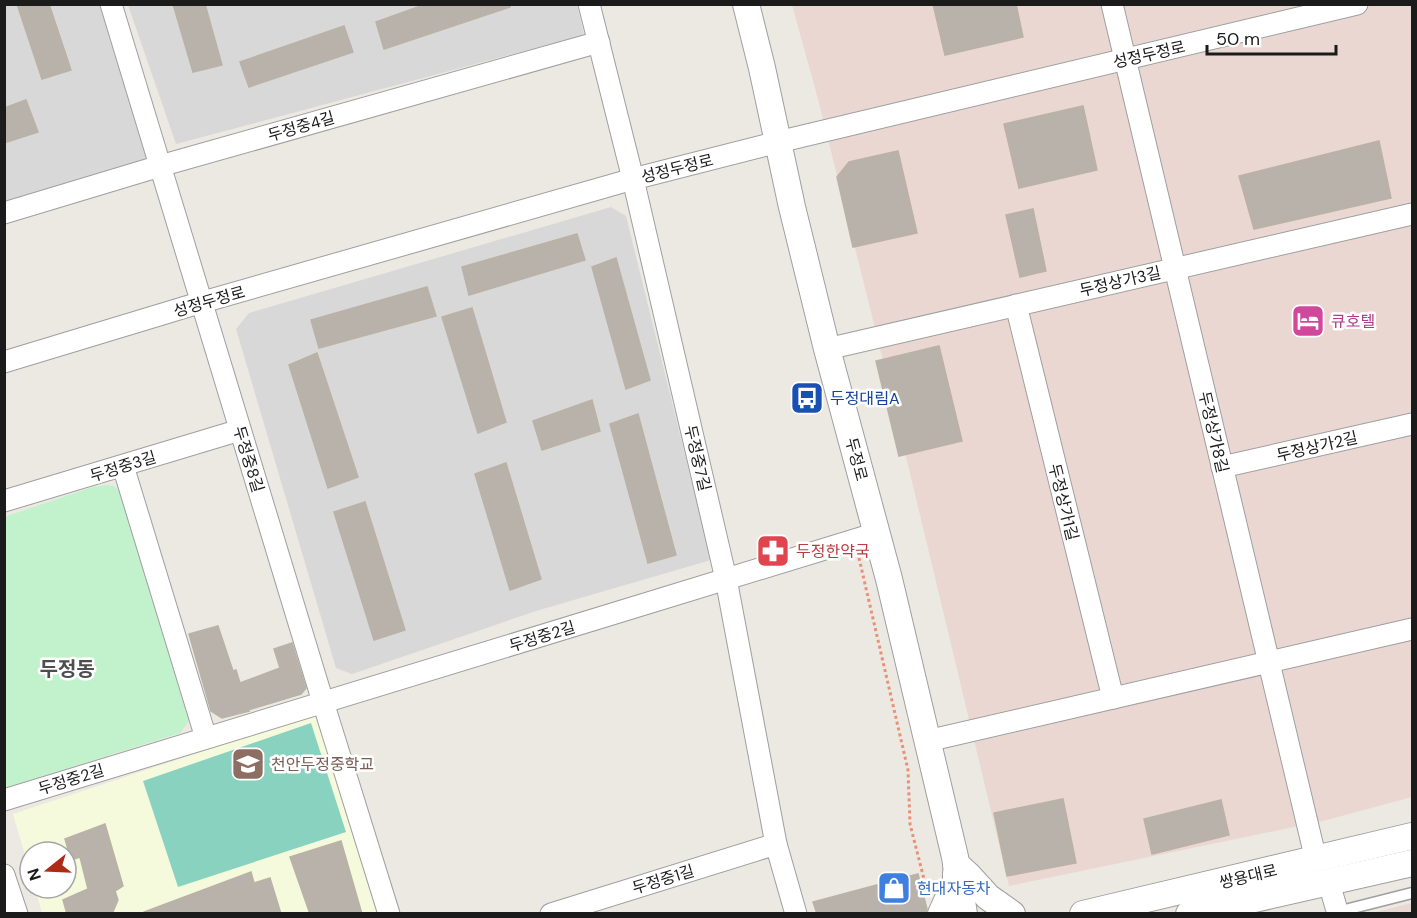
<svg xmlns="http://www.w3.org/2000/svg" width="1417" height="918" viewBox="0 0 1417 918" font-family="'DM Sans','Noto Sans KR',sans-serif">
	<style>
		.residential { fill: #d9d8d8 }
		.commercial { fill: #ebd7d2 }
		.education { fill: #f6fadc }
		.park { fill: #c2f2cc }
		.pitch { fill: #88d2bf }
		.building { fill: #b8b2ab; stroke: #bbb2a6; stroke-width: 1.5 }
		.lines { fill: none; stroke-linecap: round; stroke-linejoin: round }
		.service-casing { stroke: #9f9f9f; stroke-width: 13 }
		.minor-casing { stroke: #9f9f9f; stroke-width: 23 }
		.tertiary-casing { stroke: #9f9f9f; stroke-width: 28 }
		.path { stroke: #e89176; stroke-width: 3; stroke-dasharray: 3 3; stroke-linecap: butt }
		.service { stroke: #fff; stroke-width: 10 }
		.minor { stroke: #fff; stroke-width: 21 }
		.tertiary { stroke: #fff; stroke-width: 26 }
		.labels { text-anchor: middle; stroke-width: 5; stroke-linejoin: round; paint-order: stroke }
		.street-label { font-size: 16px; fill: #1b1b1b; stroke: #fff }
		.hotel-label { font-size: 16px; fill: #b23c85; stroke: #fff; text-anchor: start }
		.transit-label { font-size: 16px; fill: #164399; stroke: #fff; text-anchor: start }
		.health-label { font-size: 16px; fill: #be3a42; stroke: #fff; text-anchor: start }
		.education-label { font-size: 16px; fill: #785e54; stroke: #fff; text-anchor: start }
		.shop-label { font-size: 16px; fill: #366cbe; stroke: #fff; text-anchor: start }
		.quarter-label { font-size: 20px; font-weight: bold; fill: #4e4e4e; stroke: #fff }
	</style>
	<rect width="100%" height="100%" fill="#ebe9e2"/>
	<g class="residential">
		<polygon points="5,5 107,5 151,145 145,159 5,201"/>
		<polygon points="128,5 577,5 584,35 176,144"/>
		<polygon points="611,207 626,216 711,560 536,611 352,674 336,668 236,329 249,313"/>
	</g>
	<g class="commercial">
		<polygon points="792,5 1412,5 1412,797 1323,821 1009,886 878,340 818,99"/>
		<polygon points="1412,903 1412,913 1372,913"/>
	</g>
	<polygon class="education" points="316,714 381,913 42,913 35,888 66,888 66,852 30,852 30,872 13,814"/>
	<polygon class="park" points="106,485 114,486 121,492 190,717 187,724 180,733 8,787 5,787 4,517 93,487"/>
	<polygon class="pitch" points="311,723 346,832 178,887 143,781"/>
	<g class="building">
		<polygon points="17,4 49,4 71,70 42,79"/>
		<polygon points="173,4 205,4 222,65 193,72"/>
		<polygon points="426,4 510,4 510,7 384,49 376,22"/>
		<polygon points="933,4 1016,4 1023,37 945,55"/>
		<polygon points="344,26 353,52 249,87 240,62"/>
		<polygon points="26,100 38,132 4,143 4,108"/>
		<polygon points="1083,106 1097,170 1019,188 1004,124"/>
		<polygon points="1379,141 1391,198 1254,229 1239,176"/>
		<polygon points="898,151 917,233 853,247 837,177 849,162"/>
		<polygon points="1033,209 1046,271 1020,277 1006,215"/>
		<polygon points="577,234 585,260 469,295 462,267"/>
		<polygon points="616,258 650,380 626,389 592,267"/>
		<polygon points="427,287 436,316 319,348 311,320"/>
		<polygon points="472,308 506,422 478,433 442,317"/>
		<polygon points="939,346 962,441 899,456 876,361"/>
		<polygon points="317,353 358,477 328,488 289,365"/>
		<polygon points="592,400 600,431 542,450 533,421"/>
		<polygon points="638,414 676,555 648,563 610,424"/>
		<polygon points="506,463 541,579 510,590 475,474"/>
		<polygon points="365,502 405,630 374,640 334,512"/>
		<polygon points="218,626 233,671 236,670 240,683 280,668 274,649 292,643 306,688 301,694 248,710 249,711 222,718 211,711 189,634"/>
		<polygon points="1063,799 1076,863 1007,876 994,813"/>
		<polygon points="1221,800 1229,835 1152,854 1144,819"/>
		<polygon points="105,824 123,886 115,891 118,900 112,914 67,914 63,900 88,889 80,857 71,860 65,839"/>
		<polygon points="341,841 362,914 310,914 290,857"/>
		<polygon points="251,872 254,883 270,878 281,914 144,914 144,912"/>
		<polygon points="918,874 927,909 926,914 817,914 813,902"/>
	</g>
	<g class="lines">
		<g class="service-casing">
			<polyline id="service" points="1333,913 1412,893"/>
		</g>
		<g class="minor-casing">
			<g id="minor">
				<polyline points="111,4 323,702 389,914"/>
				<polyline points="589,4 633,179 726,579 776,844 796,914"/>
				<polyline points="1112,4 1316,860"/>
				<polyline points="4,213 160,166 599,42"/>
				<polyline points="1016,305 1113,698"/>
				<polyline points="827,349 1412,214"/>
				<polyline points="4,362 189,306 633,179 778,142 1357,4"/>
				<polyline points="123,466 206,738"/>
				<polyline points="1222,467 1412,424"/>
				<polyline points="4,501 240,430"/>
				<polyline points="927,741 1412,629"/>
				<polyline points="4,800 877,533"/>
				<polyline points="4,875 17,914"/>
				<polyline points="1329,883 1338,914"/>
				<polyline points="551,914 776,844"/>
			</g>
		</g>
		<g class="tertiary-casing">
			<g id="tertiary">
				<polyline points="746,4 762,68 792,207 827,349 889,579 955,857 964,914"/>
				<polyline points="956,864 968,875 988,897 1012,914"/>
				<polyline points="941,914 956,881 956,873"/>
				<polyline points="1083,914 1412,836"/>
				<polyline points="1189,914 1412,863"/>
			</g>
		</g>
		<polyline class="path" points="859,558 908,770 910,824 927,891"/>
		<use href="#service" class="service"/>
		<use href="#minor" class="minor"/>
		<use href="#tertiary" class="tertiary"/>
	</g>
	<defs>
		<g id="hotel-square" transform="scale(1.725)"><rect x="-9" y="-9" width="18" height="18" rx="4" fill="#d1479c" stroke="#fff"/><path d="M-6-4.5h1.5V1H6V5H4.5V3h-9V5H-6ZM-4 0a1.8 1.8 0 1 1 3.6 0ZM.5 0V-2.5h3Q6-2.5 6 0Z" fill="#fff"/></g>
		<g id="bus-square" transform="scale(1.725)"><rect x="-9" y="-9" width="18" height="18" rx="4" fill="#1a4fb4" stroke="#fff"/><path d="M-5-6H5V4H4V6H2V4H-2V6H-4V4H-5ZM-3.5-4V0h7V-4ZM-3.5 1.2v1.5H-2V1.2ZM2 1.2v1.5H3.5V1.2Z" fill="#fff"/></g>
		<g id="pharmacy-square" transform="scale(1.725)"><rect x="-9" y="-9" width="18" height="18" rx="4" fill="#e0444e" stroke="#fff"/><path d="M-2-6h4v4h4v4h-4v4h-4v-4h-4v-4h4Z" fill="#fff"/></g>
		<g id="school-square" transform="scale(1.725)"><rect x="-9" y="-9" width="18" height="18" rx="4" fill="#8d6e63" stroke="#fff"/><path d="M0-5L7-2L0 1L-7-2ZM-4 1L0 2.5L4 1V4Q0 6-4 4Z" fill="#fff"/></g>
		<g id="shop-square" transform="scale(1.725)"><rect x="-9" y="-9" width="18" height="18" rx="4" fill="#3f7fe0" stroke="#fff"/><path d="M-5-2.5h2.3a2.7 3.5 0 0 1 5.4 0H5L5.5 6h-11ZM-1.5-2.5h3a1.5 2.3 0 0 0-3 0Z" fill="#fff"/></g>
	</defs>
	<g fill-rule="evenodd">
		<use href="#hotel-square" x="1308" y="321"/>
		<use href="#bus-square" x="807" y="398"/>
		<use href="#pharmacy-square" x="773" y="551"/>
		<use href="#school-square" x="248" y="764"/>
		<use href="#shop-square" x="894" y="888"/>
	</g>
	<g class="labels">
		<g class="street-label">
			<text transform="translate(1149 54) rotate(-13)" y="6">성정두정로</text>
			<text transform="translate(301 126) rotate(-16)" y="6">두정중4길</text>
			<text transform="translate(677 168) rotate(-14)" y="6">성정두정로</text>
			<text transform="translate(1120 281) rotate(-13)" y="6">두정상가3길</text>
			<text transform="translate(209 301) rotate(-16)" y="6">성정두정로</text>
			<text transform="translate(1214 432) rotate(77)" y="6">두정상가8길</text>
			<text transform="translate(1317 446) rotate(-13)" y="6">두정상가2길</text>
			<text transform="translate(698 458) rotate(77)" y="6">두정중7길</text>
			<text transform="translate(249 459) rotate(73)" y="6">두정중8길</text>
			<text transform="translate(857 459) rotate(75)" y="6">두정로</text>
			<text transform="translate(123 466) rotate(-17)" y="6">두정중3길</text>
			<text transform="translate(1064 502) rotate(76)" y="6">두정상가1길</text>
			<text transform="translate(542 636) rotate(-17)" y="6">두정중2길</text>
			<text transform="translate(71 779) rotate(-17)" y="6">두정중2길</text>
			<text transform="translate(1248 876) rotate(-13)" y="6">쌍용대로</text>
			<text transform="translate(663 879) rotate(-17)" y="6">두정중1길</text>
		</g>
		<g class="hotel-label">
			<text x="1331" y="327">큐호텔</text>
		</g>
		<g class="transit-label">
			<text x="830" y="404">두정대림A</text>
		</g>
		<g class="health-label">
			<text x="796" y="557">두정한약국</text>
		</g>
		<g class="education-label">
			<text x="271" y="770">천안두정중학교</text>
		</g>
		<g class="shop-label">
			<text x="917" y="894">현대자동차</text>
		</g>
		<g class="quarter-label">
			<text x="67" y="676">두정동</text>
		</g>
	</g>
	<rect width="1417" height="918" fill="none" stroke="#1b1b1b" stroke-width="12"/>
	<g transform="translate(48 870) rotate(252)"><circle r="28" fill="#ffffff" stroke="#a4a4a4" stroke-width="1.5"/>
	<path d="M0-4.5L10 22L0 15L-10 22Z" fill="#af2b17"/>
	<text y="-9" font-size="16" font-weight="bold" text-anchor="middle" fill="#1b1b1b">N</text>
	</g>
	<path d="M1207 45v9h129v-9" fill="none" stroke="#1b1b1b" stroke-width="3"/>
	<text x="1216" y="45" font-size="18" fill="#1b1b1b" stroke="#ffffff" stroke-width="4.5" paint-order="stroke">50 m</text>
</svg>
